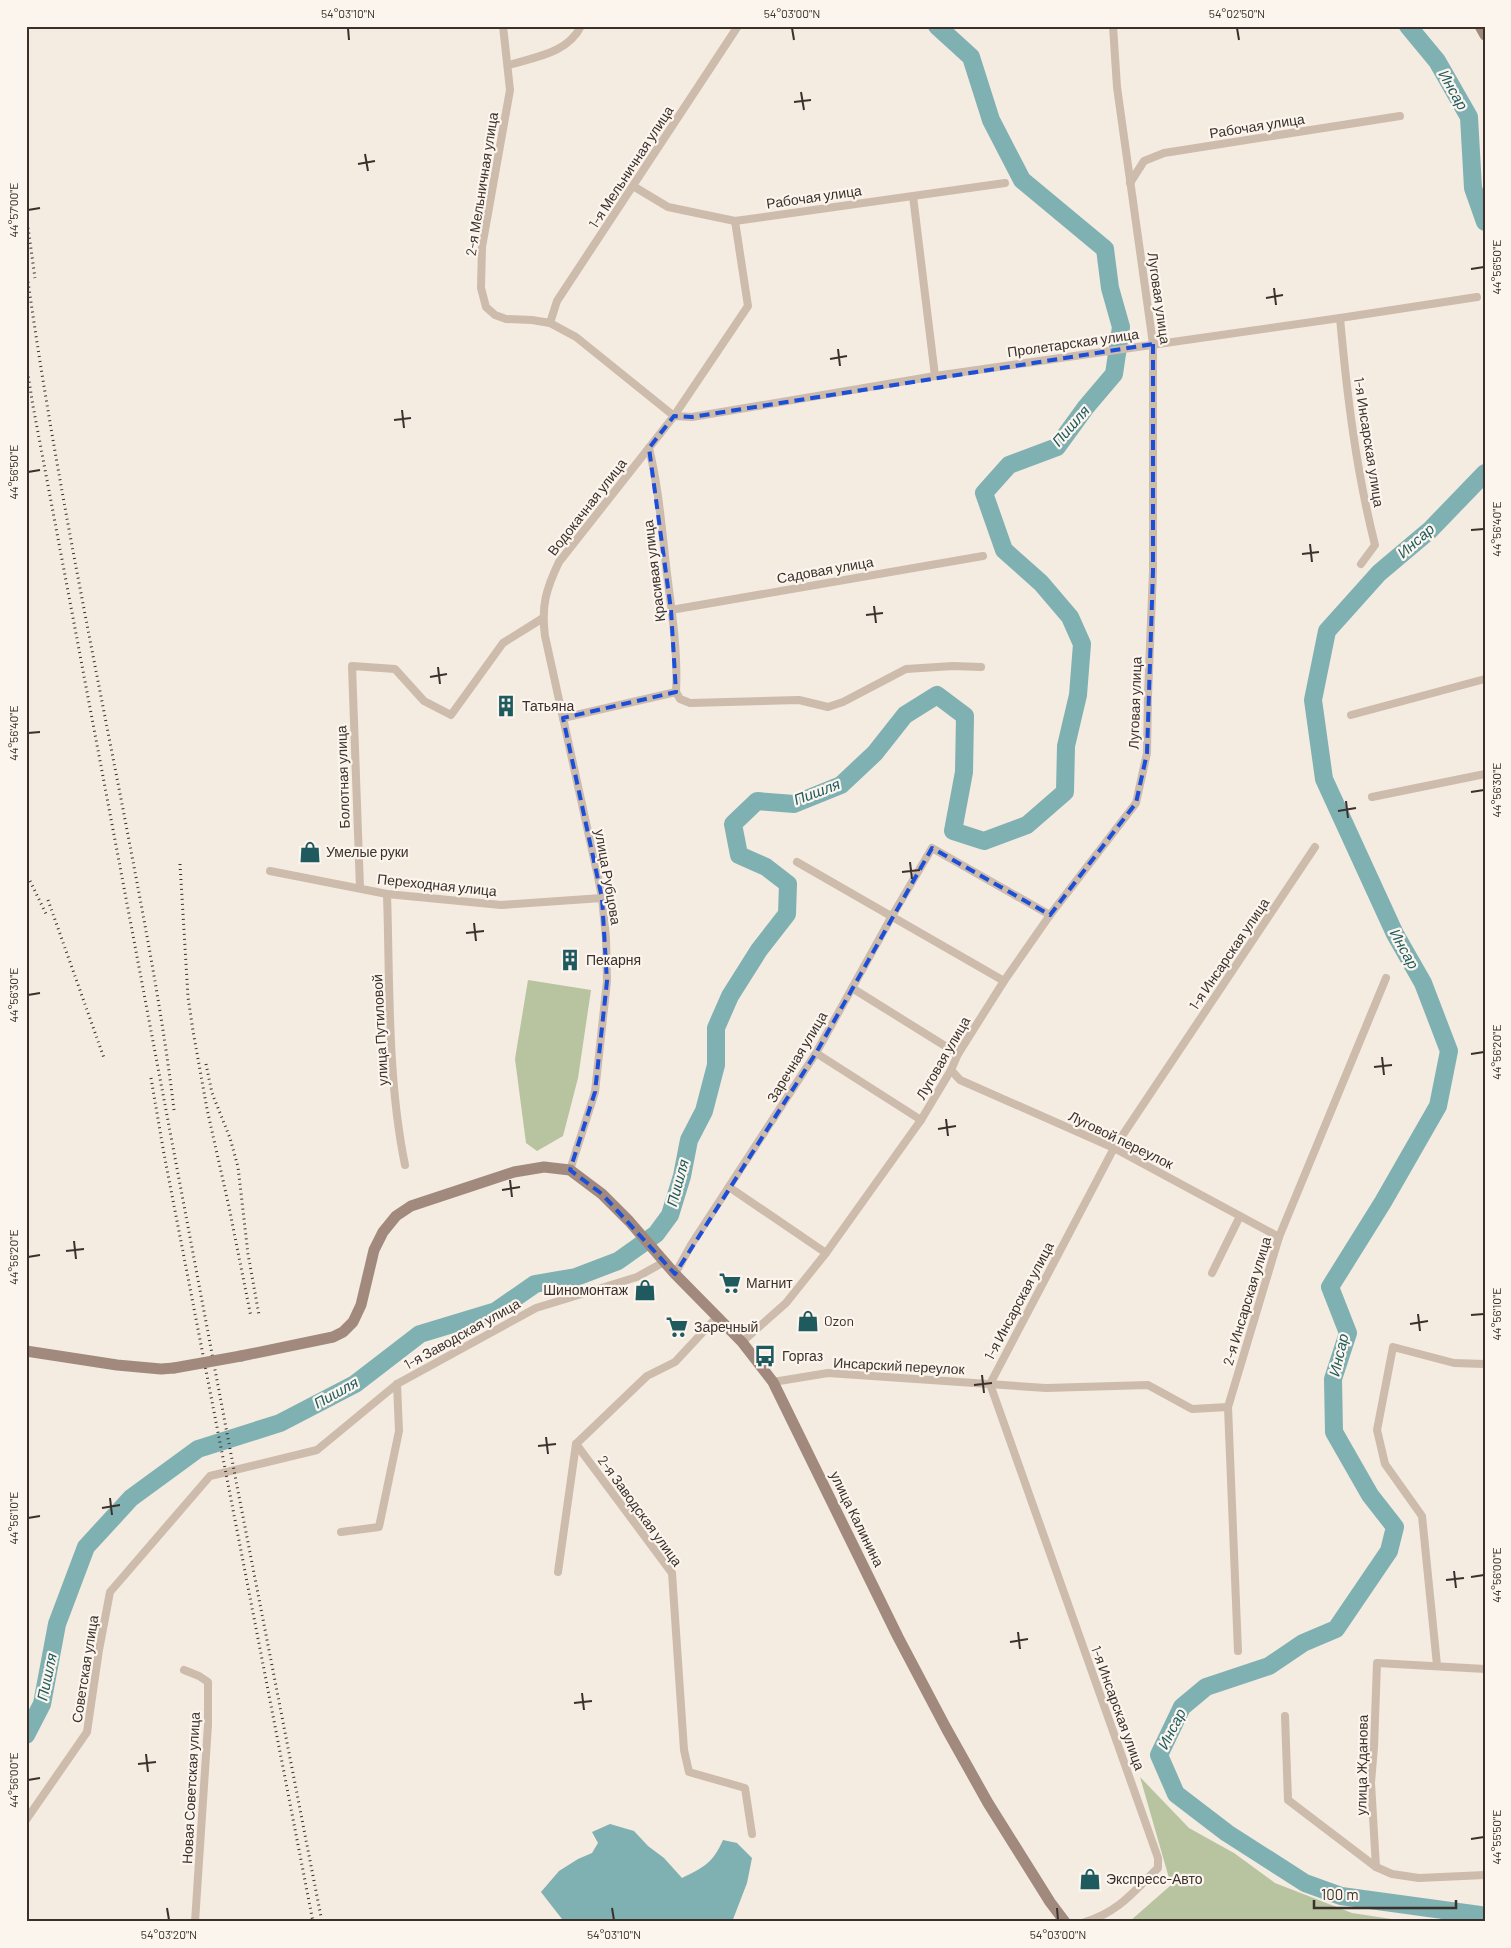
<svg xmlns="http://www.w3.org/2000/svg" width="1511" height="1948" viewBox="0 0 1511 1948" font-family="Barlow,sans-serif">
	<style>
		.green { fill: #b8c4a0 }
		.water { fill: #7fb0b2 }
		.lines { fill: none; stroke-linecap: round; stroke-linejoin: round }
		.river { stroke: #7fb0b2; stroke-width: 18 }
		.street { stroke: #cdbbac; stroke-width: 8 }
		.secondary { stroke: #a18a7d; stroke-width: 11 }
		.rail { stroke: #3b302b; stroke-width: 3; stroke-dasharray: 1 4; stroke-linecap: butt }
		.secondary-bridge { stroke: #a18a7d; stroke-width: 11 }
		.marked { fill: none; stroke: #1d4ed8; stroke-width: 4; stroke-dasharray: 10 6; stroke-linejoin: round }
		.ticks { fill: none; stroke: #3b302b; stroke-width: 2 }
		.labels { text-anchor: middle; stroke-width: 4.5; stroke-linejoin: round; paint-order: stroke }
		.street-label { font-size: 14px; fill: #3b302b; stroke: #fbf5ee }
		.poi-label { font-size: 14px; fill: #3b302b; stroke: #fbf5ee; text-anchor: start }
		.water-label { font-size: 15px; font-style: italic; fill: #1f5a5e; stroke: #fbf5ee }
		.neatline { fill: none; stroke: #3b302b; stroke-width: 2 }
		.ticks-label { font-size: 12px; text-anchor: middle; fill: #3b302b }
	</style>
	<rect width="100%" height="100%" fill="#f4ebe1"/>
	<g class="green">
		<polygon points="528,980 591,990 578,1078 563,1136 537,1151 526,1143 515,1059"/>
		<polygon points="1140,1777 1189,1828 1234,1853 1275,1883 1352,1913 1411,1922 1129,1922 1171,1885"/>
	</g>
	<path class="water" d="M610,1824L634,1831L648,1846L664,1858L682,1878C704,1867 713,1863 723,1840L737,1843L752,1858L747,1883L732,1922H580L562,1919L541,1892L559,1871L578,1859L592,1853L598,1843L592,1832Z"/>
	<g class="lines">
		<g class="river">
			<polyline points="1408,26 1437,61 1469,117 1473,188 1485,222"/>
			<polyline points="1485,473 1430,530 1379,573 1327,631 1313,700 1324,779 1395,934 1423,983 1449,1051 1438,1106 1383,1202 1330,1287 1348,1333 1333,1379 1334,1432 1370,1495 1395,1527 1389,1551 1336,1629 1303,1643 1269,1666 1206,1687 1182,1707 1159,1755 1176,1794 1227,1833 1305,1883 1341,1896 1480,1915 1485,1918"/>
			<polyline points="26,1735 42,1704 57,1624 86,1547 131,1498 198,1449 280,1423 355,1384 420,1334 496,1311 535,1284 576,1277 618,1261 656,1234 670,1215 682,1176 689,1140 704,1111 716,1065 716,1028 730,996 759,950 787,914 788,884 766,867 739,855 733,824 757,801 794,804 841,785 875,753 905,715 937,695 965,716 964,772 953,831 984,841 1027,825 1065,792 1066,746 1078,695 1082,644 1070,617 1041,583 1004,550 984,493 1009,465 1057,447 1086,407 1114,374 1121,327 1110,288 1105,249 1022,180 991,120 971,57 937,26"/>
		</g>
		<g class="street">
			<polyline points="503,26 510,90 482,247 481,288 486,307 495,315 506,319 532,320 550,323 576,337 674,416"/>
			<path d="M509,65C535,57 568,53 581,26"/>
			<polyline points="1130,183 1144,161 1164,153 1400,116"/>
			<polyline points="633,186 668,207 735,221 1005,183"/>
			<polyline points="913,196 935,376"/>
			<path d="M1340,318C1347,395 1356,470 1375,545L1361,564"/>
			<polyline points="550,323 557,301 738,26"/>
			<polyline points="674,416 692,417 935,376 1340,318 1477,297"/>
			<path d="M649,448C659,489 662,532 667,574C672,613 678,653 676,692"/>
			<polyline points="671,610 983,556"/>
			<polyline points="676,692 680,699 690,703 799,700 828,707 843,702 906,669 953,666 981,667"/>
			<polyline points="1351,715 1485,679"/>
			<polyline points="563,718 676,692"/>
			<polyline points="1372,797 1485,774"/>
			<polyline points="797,862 1004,981"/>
			<polyline points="270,871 387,894 501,905 602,898"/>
			<polyline points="360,888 352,666 395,669 424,701 451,715 503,643 543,618"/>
			<path d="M387,894C390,983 387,1077 405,1165"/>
			<polyline points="852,988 958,1054"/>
			<polyline points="816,1053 921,1120"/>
			<polyline points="951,1070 960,1080 1114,1148 1279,1237"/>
			<path d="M570,1170L595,1092L607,981L606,938L602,898L598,877L545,636C541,606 546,589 559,562L674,416L748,306L735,221"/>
			<polyline points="729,1187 826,1253"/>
			<polyline points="1212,1273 1240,1216"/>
			<polyline points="675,1274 691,1245 816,1053 892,916 932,848 1050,915"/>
			<polyline points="717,1317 675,1362 647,1376 576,1444 672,1573 684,1750 689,1772 745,1788 752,1834"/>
			<polyline points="742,1342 786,1303 826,1253 921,1120 951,1070 958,1054 1004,981 1050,915 1136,803 1147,753 1148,696 1153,571 1153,344 1117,87 1113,26"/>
			<polyline points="773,1382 828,1373 1046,1388 1148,1385 1192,1409 1228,1407"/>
			<polyline points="341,1532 379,1527 399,1431 397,1384"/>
			<polyline points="558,1572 576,1444"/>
			<polyline points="1238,1651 1228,1407 1279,1237 1386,978"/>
			<polyline points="1437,1665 1422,1516 1385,1464 1377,1430 1393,1347 1454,1363 1485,1364"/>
			<polyline points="184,1670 199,1676 208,1682 208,1725 195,1922"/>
			<polyline points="1285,1716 1288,1800 1376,1867 1392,1874 1419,1878 1485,1875"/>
			<polyline points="26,1820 87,1732 99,1650 110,1592 210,1476 317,1450 397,1384 536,1308 637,1277 664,1262"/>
			<polyline points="1376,1867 1371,1783 1374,1747 1377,1663 1485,1669"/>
			<path d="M1085,1922C1119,1912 1134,1891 1158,1868V1858L990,1384L1114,1148L1315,847"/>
		</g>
		<g class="secondary">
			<polyline points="1480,26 1485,35"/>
			<polyline points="26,1351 117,1365 161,1369 174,1368"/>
			<polyline points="241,1356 333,1337 343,1332 353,1322 361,1305 374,1250 383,1232 396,1216 411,1206 514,1172 544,1167 570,1170 602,1194 629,1221 675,1274 742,1342 773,1382 898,1637 946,1728 988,1803 1050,1902 1065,1922"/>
		</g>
		<g class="rail">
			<polyline points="26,213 35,278"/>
			<path d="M26,267C51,449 88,629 123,809C142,909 162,1009 174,1110"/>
			<polyline points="26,362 33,406 237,1486 322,1922"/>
			<polyline points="180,864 188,997 193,1031 207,1109 229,1207 251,1317"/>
			<polyline points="30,881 47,916"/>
			<polyline points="48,900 104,1058"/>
			<polyline points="206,1064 212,1093 230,1138 238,1167 248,1254 259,1315"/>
			<polyline points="151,1078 164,1154 313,1922"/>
		</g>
		<polyline class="secondary-bridge" points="174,1368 241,1356"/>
	</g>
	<path class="marked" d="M1153,344V571L1147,753L1136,803L1050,915L932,848L816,1053L675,1274L602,1194L570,1170L595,1092L607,981L602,898L563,718L676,692L671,610L649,448L674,416L692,417Z"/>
	<path class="ticks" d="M348,28L349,40M792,28L794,40M1237,28L1239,40M801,92L804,110M794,102L811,100M365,154L368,171M358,164L375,161M28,210L40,208M1471,269L1484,267M1274,288L1276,305M1266,298L1283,295M838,349L840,366M830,359L847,356M402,410L404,428M394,420L411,418M28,472L40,470M1471,530L1484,529M1310,544L1312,562M1302,554L1319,552M874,606L876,623M866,615L883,613M438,667L440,684M430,677L447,674M28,733L40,732M1471,792L1484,790M1346,801L1348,818M1338,811L1356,808M910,862L912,879M902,872L920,870M474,923L476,941M466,933L484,931M28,995L40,993M1471,1054L1484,1052M1382,1057L1384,1075M1374,1067L1392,1065M946,1119L948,1136M938,1129L956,1126M510,1180L512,1197M502,1190L520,1187M74,1241L76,1259M66,1251L84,1249M28,1257L40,1255M1418,1314L1420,1331M1471,1315L1484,1314M1410,1324L1428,1321M982,1375L984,1393M974,1385L992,1383M546,1437L548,1454M538,1446L556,1444M110,1498L112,1515M102,1508L120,1505M28,1518L40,1516M1454,1571L1456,1588M1471,1577L1484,1575M1446,1580L1464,1578M1018,1632L1020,1649M1010,1642L1028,1639M582,1693L584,1710M574,1703L592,1701M146,1754L148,1772M138,1764L156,1762M28,1780L40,1778M1471,1839L1484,1837M167,1908L169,1920M612,1908L614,1920M1057,1908L1058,1920"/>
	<defs>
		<g id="building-bare" transform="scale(1.725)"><path d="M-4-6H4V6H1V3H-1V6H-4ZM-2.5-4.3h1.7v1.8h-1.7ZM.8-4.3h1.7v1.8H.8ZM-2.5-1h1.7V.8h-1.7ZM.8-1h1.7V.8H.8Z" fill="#1f5a5e" stroke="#fbf5ee" stroke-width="2.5" paint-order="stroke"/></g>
		<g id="shop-bare" transform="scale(1.725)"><path d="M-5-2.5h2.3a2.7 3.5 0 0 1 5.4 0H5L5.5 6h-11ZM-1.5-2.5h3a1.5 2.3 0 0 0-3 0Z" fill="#1f5a5e" stroke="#fbf5ee" stroke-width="2.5" paint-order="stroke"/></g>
		<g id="supermarket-bare" transform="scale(1.725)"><path d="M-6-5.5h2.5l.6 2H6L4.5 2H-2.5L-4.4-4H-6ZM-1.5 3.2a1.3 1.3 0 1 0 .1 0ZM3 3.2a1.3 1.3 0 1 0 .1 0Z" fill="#1f5a5e" stroke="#fbf5ee" stroke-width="2.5" paint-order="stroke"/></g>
		<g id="bus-bare" transform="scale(1.725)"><path d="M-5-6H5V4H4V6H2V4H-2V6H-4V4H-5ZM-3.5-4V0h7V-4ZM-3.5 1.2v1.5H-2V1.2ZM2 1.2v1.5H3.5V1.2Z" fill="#1f5a5e" stroke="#fbf5ee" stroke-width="2.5" paint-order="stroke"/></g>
	</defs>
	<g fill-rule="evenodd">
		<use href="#building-bare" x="506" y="706"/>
		<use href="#shop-bare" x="310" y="852"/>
		<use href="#building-bare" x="570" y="960"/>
		<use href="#supermarket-bare" x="730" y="1283"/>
		<use href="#shop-bare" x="645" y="1290"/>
		<use href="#shop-bare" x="808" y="1321"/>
		<use href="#supermarket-bare" x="677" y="1327"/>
		<use href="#bus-bare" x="765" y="1356"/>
		<use href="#shop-bare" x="1090" y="1879"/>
	</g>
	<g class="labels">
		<g class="street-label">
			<text transform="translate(1257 126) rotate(-9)" y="5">Рабочая улица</text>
			<text transform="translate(631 167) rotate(-57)" y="5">1-я Мельничная улица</text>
			<text transform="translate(482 184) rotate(-81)" y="5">2-я Мельничная улица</text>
			<text transform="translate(814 197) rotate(-8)" y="5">Рабочая улица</text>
			<text transform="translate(1159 298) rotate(82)" y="5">Луговая улица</text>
			<text transform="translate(1073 343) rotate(-8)" y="5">Пролетарская улица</text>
			<text transform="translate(1369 442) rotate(81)" y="5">1-я Инсарская улица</text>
			<text transform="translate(587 507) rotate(-52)" y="5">Водокачная улица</text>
			<text transform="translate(825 570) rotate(-10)" y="5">Садовая улица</text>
			<text transform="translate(654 571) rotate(-97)" y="5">Красивая улица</text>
			<text transform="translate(1135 703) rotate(-88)" y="5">Луговая улица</text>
			<text transform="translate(343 777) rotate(-92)" y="5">Болотная улица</text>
			<text transform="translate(608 877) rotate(80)" y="5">улица Рубцова</text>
			<text transform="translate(437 885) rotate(6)" y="5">Переходная улица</text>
			<text transform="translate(1229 954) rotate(-56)" y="5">1-я Инсарская улица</text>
			<text transform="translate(380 1030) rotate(-93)" y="5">улица Путиловой</text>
			<text transform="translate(797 1057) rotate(-59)" y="5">Заречная улица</text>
			<text transform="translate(943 1058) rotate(-60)" y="5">Луговая улица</text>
			<text transform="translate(1121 1140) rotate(26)" y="5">Луговой переулок</text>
			<text transform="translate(1019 1301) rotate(-62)" y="5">1-я Инсарская улица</text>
			<text transform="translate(1247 1301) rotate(-73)" y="5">2-я Инсарская улица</text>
			<text transform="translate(462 1334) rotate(-29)" y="5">1-я Заводская улица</text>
			<text transform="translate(899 1366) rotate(3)" y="5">Инсарский переулок</text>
			<text transform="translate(640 1511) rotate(54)" y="5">2-я Заводская улица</text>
			<text transform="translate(857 1519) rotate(64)" y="5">улица Калинина</text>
			<text transform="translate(85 1669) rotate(-81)" y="5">Советская улица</text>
			<text transform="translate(1118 1708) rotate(70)" y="5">1-я Инсарская улица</text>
			<text transform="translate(1362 1765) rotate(-89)" y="5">улица Жданова</text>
			<text transform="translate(191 1788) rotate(-87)" y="5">Новая Советская улица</text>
		</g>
		<g class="poi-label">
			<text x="522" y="711">Татьяна</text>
			<text x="326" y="857">Умелые руки</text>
			<text x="586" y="965">Пекарня</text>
			<text x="746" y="1288">Магнит</text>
			<text x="628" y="1295" text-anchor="end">Шиномонтаж</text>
			<text x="824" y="1326">Ozon</text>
			<text x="694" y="1332">Заречный</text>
			<text x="782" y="1361">Горгаз</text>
			<text x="1106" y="1884">Экспресс-Авто</text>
		</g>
		<g class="water-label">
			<text transform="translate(1453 90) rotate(60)" y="5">Инсар</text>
			<text transform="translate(1071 426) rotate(-49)" y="5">Пишля</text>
			<text transform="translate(1416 541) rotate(-41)" y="5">Инсар</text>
			<text transform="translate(817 792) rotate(-21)" y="5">Пишля</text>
			<text transform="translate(1404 949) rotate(61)" y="5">Инсар</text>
			<text transform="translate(678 1183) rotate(-75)" y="5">Пишля</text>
			<text transform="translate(1339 1355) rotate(-77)" y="5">Инсар</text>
			<text transform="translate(336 1393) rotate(-29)" y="5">Пишля</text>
			<text transform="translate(47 1677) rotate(-78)" y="5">Пишля</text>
			<text transform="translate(1172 1729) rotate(-63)" y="5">Инсар</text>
		</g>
	</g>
	<rect width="1511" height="1948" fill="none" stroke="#fbf5ee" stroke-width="55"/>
	<path d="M1314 1900v8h142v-8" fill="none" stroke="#3b302b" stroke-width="2.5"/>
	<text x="1321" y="1900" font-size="15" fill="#3b302b" stroke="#fbf5ee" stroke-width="4" paint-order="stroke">100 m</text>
	<rect x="28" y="28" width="1456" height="1892" class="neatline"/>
	<g class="ticks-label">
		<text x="348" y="18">54°03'10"N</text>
		<text x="792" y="18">54°03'00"N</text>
		<text x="1237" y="18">54°02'50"N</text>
		<text transform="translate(14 210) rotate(-90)" y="4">44°57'00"E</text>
		<text transform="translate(1497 267) rotate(-90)" y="4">44°56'50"E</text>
		<text transform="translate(14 472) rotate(-90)" y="4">44°56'50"E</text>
		<text transform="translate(1497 529) rotate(-90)" y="4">44°56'40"E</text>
		<text transform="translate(14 733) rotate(-90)" y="4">44°56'40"E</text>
		<text transform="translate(1497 790) rotate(-90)" y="4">44°56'30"E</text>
		<text transform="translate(14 995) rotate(-90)" y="4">44°56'30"E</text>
		<text transform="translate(1497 1052) rotate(-90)" y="4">44°56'20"E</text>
		<text transform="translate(14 1257) rotate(-90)" y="4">44°56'20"E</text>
		<text transform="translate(1497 1314) rotate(-90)" y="4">44°56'10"E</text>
		<text transform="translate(14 1518) rotate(-90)" y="4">44°56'10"E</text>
		<text transform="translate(1497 1575) rotate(-90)" y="4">44°56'00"E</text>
		<text transform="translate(14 1780) rotate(-90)" y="4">44°56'00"E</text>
		<text transform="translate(1497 1837) rotate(-90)" y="4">44°55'50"E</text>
		<text x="169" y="1939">54°03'20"N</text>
		<text x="614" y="1939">54°03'10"N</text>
		<text x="1058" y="1939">54°03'00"N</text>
	</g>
</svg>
